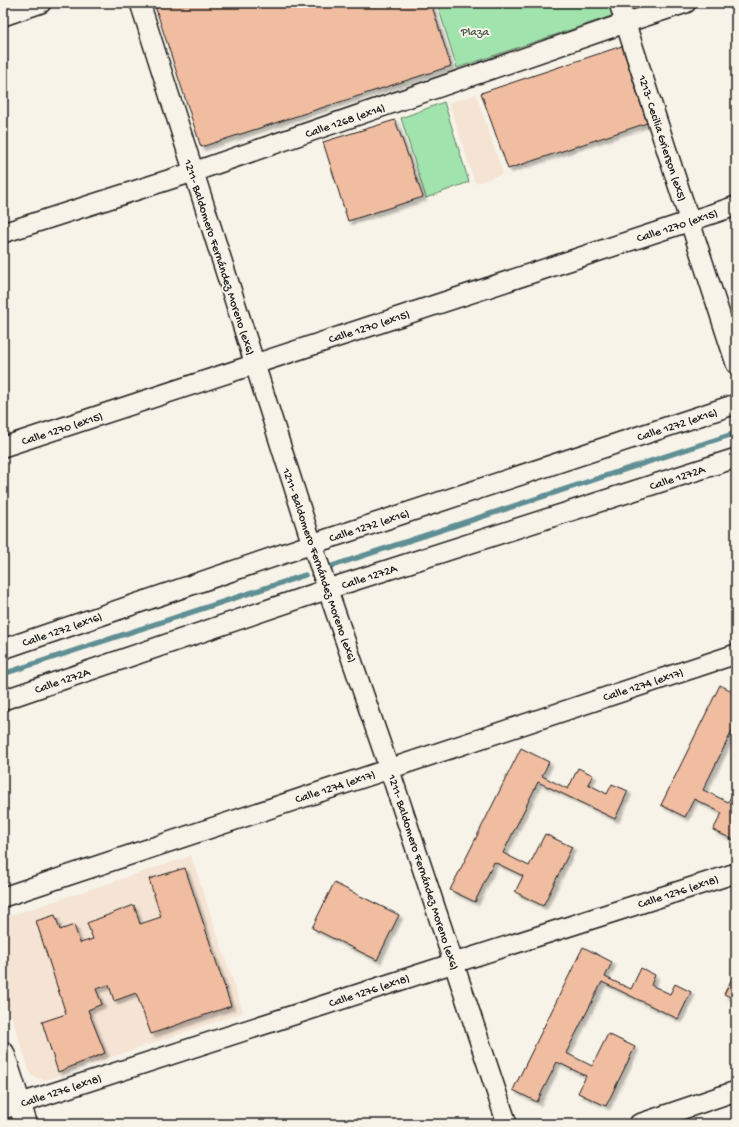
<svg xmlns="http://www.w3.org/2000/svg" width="739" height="1127" viewBox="0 0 739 1127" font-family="'Gochi Hand',sans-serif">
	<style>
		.built { fill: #f5e3d3 }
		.green { fill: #a1e3ad; stroke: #5e8064 }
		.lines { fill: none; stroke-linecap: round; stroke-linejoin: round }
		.stream { stroke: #5e8f94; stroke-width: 5.5 }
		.building { fill: #f0bda1; stroke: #1c1c1c; filter: url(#shadow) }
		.street-casing { stroke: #1c1c1c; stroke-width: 22 }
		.secondary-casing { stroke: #1c1c1c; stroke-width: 25 }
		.street { stroke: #f7f3e8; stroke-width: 19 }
		.secondary { stroke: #f7f3e8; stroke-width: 22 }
		.labels { text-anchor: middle; stroke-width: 4; stroke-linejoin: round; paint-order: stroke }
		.park-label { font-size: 12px; fill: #445848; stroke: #f7f3e8 }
		.street-label { font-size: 12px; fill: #1c1c1c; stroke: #f7f3e8 }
	</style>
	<defs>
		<filter id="shadow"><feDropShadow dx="3.5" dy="3.5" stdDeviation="1" flood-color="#0004"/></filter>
	</defs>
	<rect width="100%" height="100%" fill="#f7f3e8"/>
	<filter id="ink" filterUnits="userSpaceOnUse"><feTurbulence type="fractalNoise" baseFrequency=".025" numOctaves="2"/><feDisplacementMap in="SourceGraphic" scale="8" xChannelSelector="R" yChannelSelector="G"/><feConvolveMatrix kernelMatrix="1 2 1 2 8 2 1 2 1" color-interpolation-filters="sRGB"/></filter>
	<g filter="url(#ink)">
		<g class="built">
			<polygon points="476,94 503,174 475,183 449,103"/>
			<polygon points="191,856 243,1012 45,1080 31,1076 3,990 3,918"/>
		</g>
		<g class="green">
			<polygon points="437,3 613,3 617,14 457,68"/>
			<polygon points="444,102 469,182 426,198 401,118"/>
		</g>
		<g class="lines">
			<g class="stream">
				<polyline points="332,566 736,433"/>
				<polyline points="3,674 305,575"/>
			</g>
		</g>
		<g class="building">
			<polygon points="154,3 431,3 451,66 201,147"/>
			<polygon points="622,46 647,123 508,169 481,93"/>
			<polygon points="395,120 423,197 348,221 323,142"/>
			<polygon points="720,685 736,693 736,723 703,790 728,802 736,787 736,841 713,830 722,813 694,799 685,817 661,805"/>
			<polygon points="521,748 549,762 542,776 568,789 578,768 593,775 588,784 607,794 612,784 628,791 615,819 538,782 503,853 529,866 545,834 572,847 543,906 515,892 523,876 494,862 475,902 450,890"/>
			<polygon points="185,868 231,1006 151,1034 136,993 114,1001 109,985 96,989 102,1004 88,1010 105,1053 58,1072 42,1022 66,1014 36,921 55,915 60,930 74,925 80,943 93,939 87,923 134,905 140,924 161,917 149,879"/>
			<polygon points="334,883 399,915 377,960 312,928"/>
			<polygon points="583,947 612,962 605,977 631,989 641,968 655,975 651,985 670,994 675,984 691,992 678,1019 602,982 566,1053 592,1066 608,1034 635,1047 606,1106 578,1093 586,1076 557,1062 537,1102 513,1090"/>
			<polygon points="736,971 736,1000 724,994"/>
		</g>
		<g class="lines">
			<g class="street-casing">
				<g id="street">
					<polyline points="140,3 312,544 389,768 507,1124"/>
					<polyline points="619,3 736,364"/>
					<polyline points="3,16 41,3"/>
					<polyline points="3,233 193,172 625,23 686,3"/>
					<polyline points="3,447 736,206"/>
					<polyline points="3,649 312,544 736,404"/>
					<polyline points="3,700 328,589 736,458"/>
					<polyline points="3,897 736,654"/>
					<polyline points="3,1109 454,963 736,873"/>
					<polyline points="639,1124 736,1091"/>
				</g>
			</g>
			<g class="secondary-casing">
				<polyline id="secondary" points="3,1053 26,1124"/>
			</g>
			<use href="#street" class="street"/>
			<use href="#secondary" class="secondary"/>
		</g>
	</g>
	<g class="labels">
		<g class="park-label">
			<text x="475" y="35">Plaza</text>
		</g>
		<g class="street-label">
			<text transform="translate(345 120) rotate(-19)" y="4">Calle 1268 (ex14)</text>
			<text transform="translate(663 138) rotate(72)" y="4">1213- Cecilia Grierson (ex5)</text>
			<text transform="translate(677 225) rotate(-18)" y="4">Calle 1270 (ex15)</text>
			<text transform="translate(220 257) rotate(72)" y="4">1211- Baldomero Fernández Moreno (ex6)</text>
			<text transform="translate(369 326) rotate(-18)" y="4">Calle 1270 (ex15)</text>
			<text transform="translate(677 424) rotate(-18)" y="4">Calle 1272 (ex16)</text>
			<text transform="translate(62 428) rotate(-18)" y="4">Calle 1270 (ex15)</text>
			<text transform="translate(677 477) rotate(-18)" y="4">Calle 1272A</text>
			<text transform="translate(369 525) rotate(-18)" y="4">Calle 1272 (ex16)</text>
			<text transform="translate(320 565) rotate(71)" y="4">1211- Baldomero Fernández Moreno (ex6)</text>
			<text transform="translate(369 576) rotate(-18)" y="4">Calle 1272A</text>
			<text transform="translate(62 629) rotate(-19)" y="4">Calle 1272 (ex16)</text>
			<text transform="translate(62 680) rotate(-19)" y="4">Calle 1272A</text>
			<text transform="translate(643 684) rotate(-18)" y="4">Calle 1274 (ex17)</text>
			<text transform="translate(335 786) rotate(-18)" y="4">Calle 1274 (ex17)</text>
			<text transform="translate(424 872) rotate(72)" y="4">1211- Baldomero Fernández Moreno (ex6)</text>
			<text transform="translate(678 891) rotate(-18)" y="4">Calle 1276 (ex18)</text>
			<text transform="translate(369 990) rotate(-18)" y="4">Calle 1276 (ex18)</text>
			<text transform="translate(61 1090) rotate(-18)" y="4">Calle 1276 (ex18)</text>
		</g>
	</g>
	<rect width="739" height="1127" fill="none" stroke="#f7f3e8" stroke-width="16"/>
	<rect x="8" y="8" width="723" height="1111" fill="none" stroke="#1c1c1c" stroke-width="1.5" filter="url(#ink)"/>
</svg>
